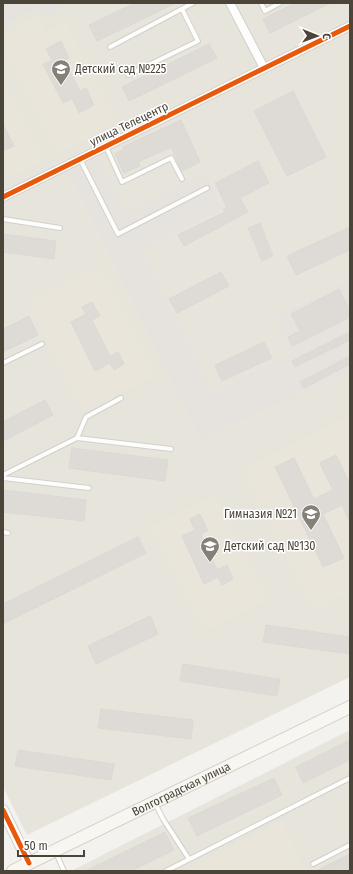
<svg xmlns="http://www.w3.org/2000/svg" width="353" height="874" viewBox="0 0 353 874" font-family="'Fira Sans Condensed',sans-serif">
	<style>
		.residential { fill: #e7e4dc }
		.industrial { fill: #e6e2de }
		.education { fill: #eae5da }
		.building { fill: #dedbd6; stroke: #dcd9d4 }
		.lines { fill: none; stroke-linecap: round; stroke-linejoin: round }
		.service-casing { stroke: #d2d0cb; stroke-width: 6 }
		.minor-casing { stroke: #d2d0cb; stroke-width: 10 }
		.tertiary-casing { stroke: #d2d0cb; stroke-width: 12 }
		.secondary-casing { stroke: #d3cfc5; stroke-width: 14 }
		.service { stroke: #fdfdfc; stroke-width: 4 }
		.minor { stroke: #fdfdfc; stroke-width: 8 }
		.tertiary { stroke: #fdfdfc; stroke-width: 10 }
		.secondary { stroke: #f7f6f1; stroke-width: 12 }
		.cycleway-casing { stroke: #fff; stroke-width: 8 }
		.cycleway { stroke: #e8590c; stroke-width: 5 }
		.labels { text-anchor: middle; stroke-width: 3; stroke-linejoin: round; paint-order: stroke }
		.poi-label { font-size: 12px; fill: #4b4439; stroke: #fff; text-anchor: start }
		.street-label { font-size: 12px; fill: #4b4439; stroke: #fff }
	</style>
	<rect width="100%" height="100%" fill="#f4f2ee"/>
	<g class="residential">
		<polygon points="3,3 350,3 350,677 27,835 3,787"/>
		<polygon points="350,730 350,871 71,871"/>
	</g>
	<g class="industrial">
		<polygon points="3,3 54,3 58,12 43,20 37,8 3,25"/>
		<polygon points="98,158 127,214 205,173 223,208 141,249 212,393 292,354 276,316 350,281 350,370 201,439 69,173"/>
	</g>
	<g class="education">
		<polygon points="37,16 45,32 65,21 118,122 58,154 3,50 3,34"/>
		<polygon points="3,81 43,161 3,181"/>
		<polygon points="100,266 155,376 83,412 28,302"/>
		<polygon points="350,416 350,592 313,611 242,470"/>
		<polygon points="215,495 268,599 205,631 152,527"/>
		<polygon points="282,822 305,871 181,871"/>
	</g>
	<g class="building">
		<polygon points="135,3 176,3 97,41 89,25"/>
		<polygon points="295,3 330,3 270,33 263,19"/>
		<polygon points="61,41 69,58 64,60 80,91 86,88 94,105 79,113 72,99 63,103 43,64 52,60 46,49"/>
		<polygon points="209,44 217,58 129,101 122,87"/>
		<polygon points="293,91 326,157 287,176 254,111"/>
		<polygon points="181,120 200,162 182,171 171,147 138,162 140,166 124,173 115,154 124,149 123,147"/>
		<polygon points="3,124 14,146 3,151"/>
		<polygon points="258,161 269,183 240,198 248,212 184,246 178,235 225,212 223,210 227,208 215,183"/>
		<polygon points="260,223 273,256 262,261 248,228"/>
		<polygon points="350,227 350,250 296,275 287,256"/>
		<polygon points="3,234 56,241 54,259 3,252"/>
		<polygon points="221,272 229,286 177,313 169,299"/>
		<polygon points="339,289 348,307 350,306 350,317 292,346 288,337 300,331 291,314"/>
		<polygon points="92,302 100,316 92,320 110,356 118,352 124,364 114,370 110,363 95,371 71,322 86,314 82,307"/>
		<polygon points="29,316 38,335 3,352 3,329"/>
		<polygon points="350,332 350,340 295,367 292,361"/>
		<polygon points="264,342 272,358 222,381 215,365"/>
		<polygon points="350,356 350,364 304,388 300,382"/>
		<polygon points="45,400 53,415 3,441 3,422"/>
		<polygon points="72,448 168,460 165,481 69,468"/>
		<polygon points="336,455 350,484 350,523 342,505 323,514 344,558 323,567 275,467 294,458 314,499 333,490 320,463"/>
		<polygon points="3,490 86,500 84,521 3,512"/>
		<polygon points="200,514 208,531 201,534 217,570 227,565 233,579 222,585 218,577 204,584 182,536 195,530 190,519"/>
		<polygon points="138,537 146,553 3,624 3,604"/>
		<polygon points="150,616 158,634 96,664 88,646"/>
		<polygon points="266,625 350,637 350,654 263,642"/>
		<polygon points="183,664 280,679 277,696 180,681"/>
		<polygon points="101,709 193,720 191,739 98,728"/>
		<polygon points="350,740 350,760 303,783 296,767"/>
		<polygon points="18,750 114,764 111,780 15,766"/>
		<polygon points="274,778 282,795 197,836 188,818"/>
		<polygon points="165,832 174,850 131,871 86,871"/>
		<polygon points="350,854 350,871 316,871"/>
	</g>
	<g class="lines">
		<g class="service-casing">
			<g id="service">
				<polyline points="261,3 265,11 280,3"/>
				<polyline points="110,47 193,3"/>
				<polyline points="128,75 198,41 182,9"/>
				<polyline points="106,147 122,182 171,158 182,179"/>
				<polyline points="80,159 118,234 207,188"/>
				<polyline points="3,219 60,228"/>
				<polyline points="3,363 42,344"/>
				<polyline points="77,438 86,417 121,398"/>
				<polyline points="3,475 77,438 171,449"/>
				<polyline points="3,478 89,488"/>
				<polyline points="3,532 8,533"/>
				<polyline points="155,803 163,819 189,859"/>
				<polyline points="56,853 64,871"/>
				<polyline points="313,864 350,845"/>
				<polyline points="166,871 350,778"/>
			</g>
		</g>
		<g class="minor-casing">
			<g id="minor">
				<polyline points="230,3 264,68"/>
				<polyline points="3,197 350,26"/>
			</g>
		</g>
		<g class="tertiary-casing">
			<polyline id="tertiary" points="3,810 29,863"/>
		</g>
		<g class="secondary-casing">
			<g id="secondary">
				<path id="s1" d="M13,871L350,707"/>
			</g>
		</g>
		<use href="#service" class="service"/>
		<use href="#minor" class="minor"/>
		<use href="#tertiary" class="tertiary"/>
		<use href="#secondary" class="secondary"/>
		<g class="cycleway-casing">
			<g id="cycleway">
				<polyline points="3,197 350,26"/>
				<polyline points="3,810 29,863"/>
			</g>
		</g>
		<use href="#cycleway" class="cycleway"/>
	</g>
	<defs>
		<g id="school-pin" transform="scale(1)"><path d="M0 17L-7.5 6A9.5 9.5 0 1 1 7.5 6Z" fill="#868178" stroke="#fff"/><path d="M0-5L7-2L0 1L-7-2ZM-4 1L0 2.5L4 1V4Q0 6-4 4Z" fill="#fff"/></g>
	</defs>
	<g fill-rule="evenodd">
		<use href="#school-pin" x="61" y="69"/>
		<use href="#school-pin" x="311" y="514"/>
		<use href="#school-pin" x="210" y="546"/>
	</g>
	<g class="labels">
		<g class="poi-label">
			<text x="75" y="73">Детский сад №225</text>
			<text x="297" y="518" text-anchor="end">Гимназия №21</text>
			<text x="224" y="550">Детский сад №130</text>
		</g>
		<g class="street-label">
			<text transform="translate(129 124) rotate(-26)" y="4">улица Телецентр</text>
			<text dy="4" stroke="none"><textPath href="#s1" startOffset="187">Волгоградская улица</textPath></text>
		</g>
	</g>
	<rect width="353" height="874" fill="none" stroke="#4b4439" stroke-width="8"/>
	<g transform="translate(317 36) rotate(91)" stroke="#ffffff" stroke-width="3" paint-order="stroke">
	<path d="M0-3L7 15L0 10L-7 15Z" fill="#4b4439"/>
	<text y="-6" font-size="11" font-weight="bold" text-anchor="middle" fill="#4b4439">С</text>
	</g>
	<path d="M18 850v6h66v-6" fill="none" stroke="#4b4439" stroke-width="2"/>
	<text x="24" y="850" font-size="12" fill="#4b4439" stroke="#ffffff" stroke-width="3" paint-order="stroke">50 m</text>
</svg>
